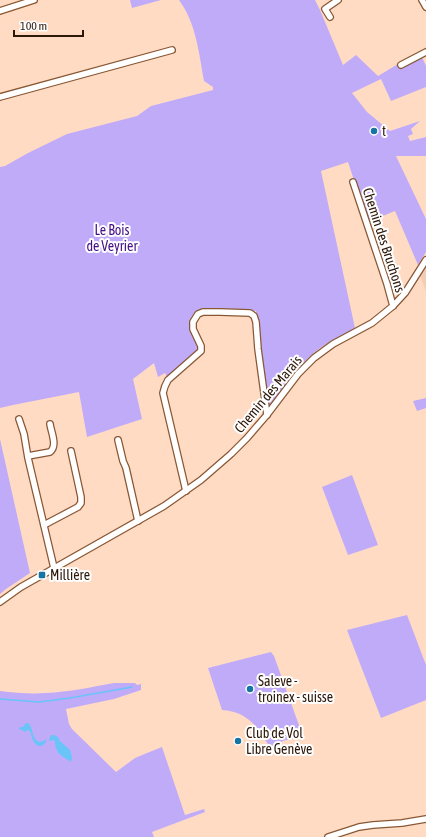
<svg xmlns="http://www.w3.org/2000/svg" width="426" height="837" viewBox="0 0 426 837" font-family="'Asap Condensed',sans-serif">
	<style>
		.built { fill: #f3ccb3 }
		.green { fill: #c0abf9 }
		.water { fill: #69c4f7 }
		.lines { fill: none; stroke-linecap: round; stroke-linejoin: round }
		.stream { stroke: #69c4f7; stroke-width: 1.5 }
		.minor-casing { stroke: #895733; stroke-width: 8 }
		.minor { stroke: #fff; stroke-width: 5.5 }
		.poi-dot { fill: #1475a2; stroke: #fff; stroke-width: 1.5 }
		.labels { text-anchor: middle; stroke-width: 4; stroke-linejoin: round; paint-order: stroke }
		.poi-label { font-size: 14px; fill: #2c1708; stroke: #fff; text-anchor: start }
		.park-label { font-size: 14px; fill: #451185; stroke: #fff }
		.street-label { font-size: 14px; fill: #2c1708; stroke: #fff }
	</style>
	<rect width="100%" height="100%" fill="#ffdbc4"/>
	<polygon class="built" points="426,267 426,291 420,276"/>
	<g class="green">
		<polygon points="130,0 161,0 132,8"/>
		<path d="M179,0H315L320,10L343,65L356,55L378,76L398,64L400,67L422,57L426,66V87L391,101L381,79L352,93L367,112L390,131L420,121L411,129L413,134L408,136L410,141L426,137V156H396L426,219V252L418,265L395,211L368,222L348,162L321,171L355,328C344,335 331,340 320,348C299,364 285,386 269,407L266,402L259,350L256,311L200,309C193,312 189,324 191,332C192,337 196,342 198,347L197,351L167,377L165,373L158,377L154,363L133,379L142,419L87,437L79,392L13,405L0,408V167L5,166L28,153L67,134L137,116L151,106L213,90V87L204,81C199,53 196,23 179,0Z"/>
		<polygon points="426,398 426,408 417,411 413,401"/>
		<polygon points="0,439 30,573 6,589 0,594"/>
		<polygon points="352,475 378,545 348,555 322,487"/>
		<polygon points="407,615 426,665 426,700 381,718 347,630"/>
		<path d="M271,652L274,656L300,728V733L297,737L283,741L270,747C266,742 263,736 259,731C250,717 237,711 222,710L208,668Z"/>
		<path d="M114,683H135L137,685L141,684V690L114,699L66,709L69,724L72,729L116,772L135,758L147,753L162,747L185,815L204,809L205,812L152,832L154,837H0V691C16,693 31,694 46,693C69,692 92,687 114,683Z"/>
	</g>
	<g class="water">
		<path d="M26,723H28L30,725C34,733 33,748 47,739C45,746 38,749 34,742C32,739 31,735 30,731L27,730L26,732L19,729L20,727H23Z"/>
		<path d="M51,735H53L57,736L60,741L70,750L72,757L71,762C67,759 58,755 57,750C55,747 56,744 54,740L50,741L49,740Z"/>
	</g>
	<g class="lines">
		<polyline class="stream" points="0,699 39,702 70,698 132,687"/>
		<g class="minor-casing">
			<g id="minor">
				<polyline points="422,0 426,7"/>
				<polyline points="0,11 34,0"/>
				<polyline points="330,17 325,9 338,0"/>
				<polyline points="401,65 426,52"/>
				<polyline points="0,97 172,50"/>
				<polyline points="353,182 387,284 393,306"/>
				<polyline points="19,419 24,434 28,458 54,568"/>
				<polyline points="118,440 123,461 126,468 138,521"/>
				<path d="M28,456L50,452C58,446 51,432 50,424"/>
				<path d="M186,491L163,393C164,388 165,385 168,380L201,351V346L193,329V322L198,314L203,312H220L250,313L254,316L256,322L258,349L267,415"/>
				<polyline points="44,525 78,507 81,503 81,497 71,451"/>
				<polyline points="0,602 21,587 164,506 201,480 231,454 247,438 266,416 298,374 314,358 333,344 372,323 393,306 405,293 426,260"/>
				<polyline points="328,837 359,827 373,825 402,823 426,819"/>
			</g>
		</g>
		<use href="#minor" class="minor"/>
	</g>
	<g class="poi-dot">
		<circle cx="374" cy="131" r="4"/>
		<rect x="38" y="571" width="8" height="8" rx="2"/>
		<circle cx="250" cy="689" r="4"/>
		<circle cx="238" cy="741" r="4"/>
	</g>
	<g class="labels">
		<g class="poi-label">
			<text x="382" y="136">t</text>
			<text x="50" y="580">Millière</text>
			<text x="258" y="686">Saleve -<tspan x="258" dy="16">troinex - suisse</tspan></text>
			<text x="246" y="738">Club de Vol<tspan x="246" dy="16">Libre Genève</tspan></text>
		</g>
		<g class="park-label">
			<text x="112" y="235">Le Bois<tspan x="112" dy="16">de Veyrier</tspan></text>
		</g>
		<g class="street-label">
			<text transform="translate(384 240) rotate(72)" y="5">Chemin des Bruchons</text>
			<text transform="translate(268 394) rotate(-50)" y="5">Chemin des Marais</text>
		</g>
	</g>
	<path d="M14 30v6h69v-6" fill="none" stroke="#2c1708" stroke-width="2"/>
	<text x="20" y="30" font-size="12" fill="#2c1708" stroke="#ffffff" stroke-width="3" paint-order="stroke">100 m</text>
</svg>
